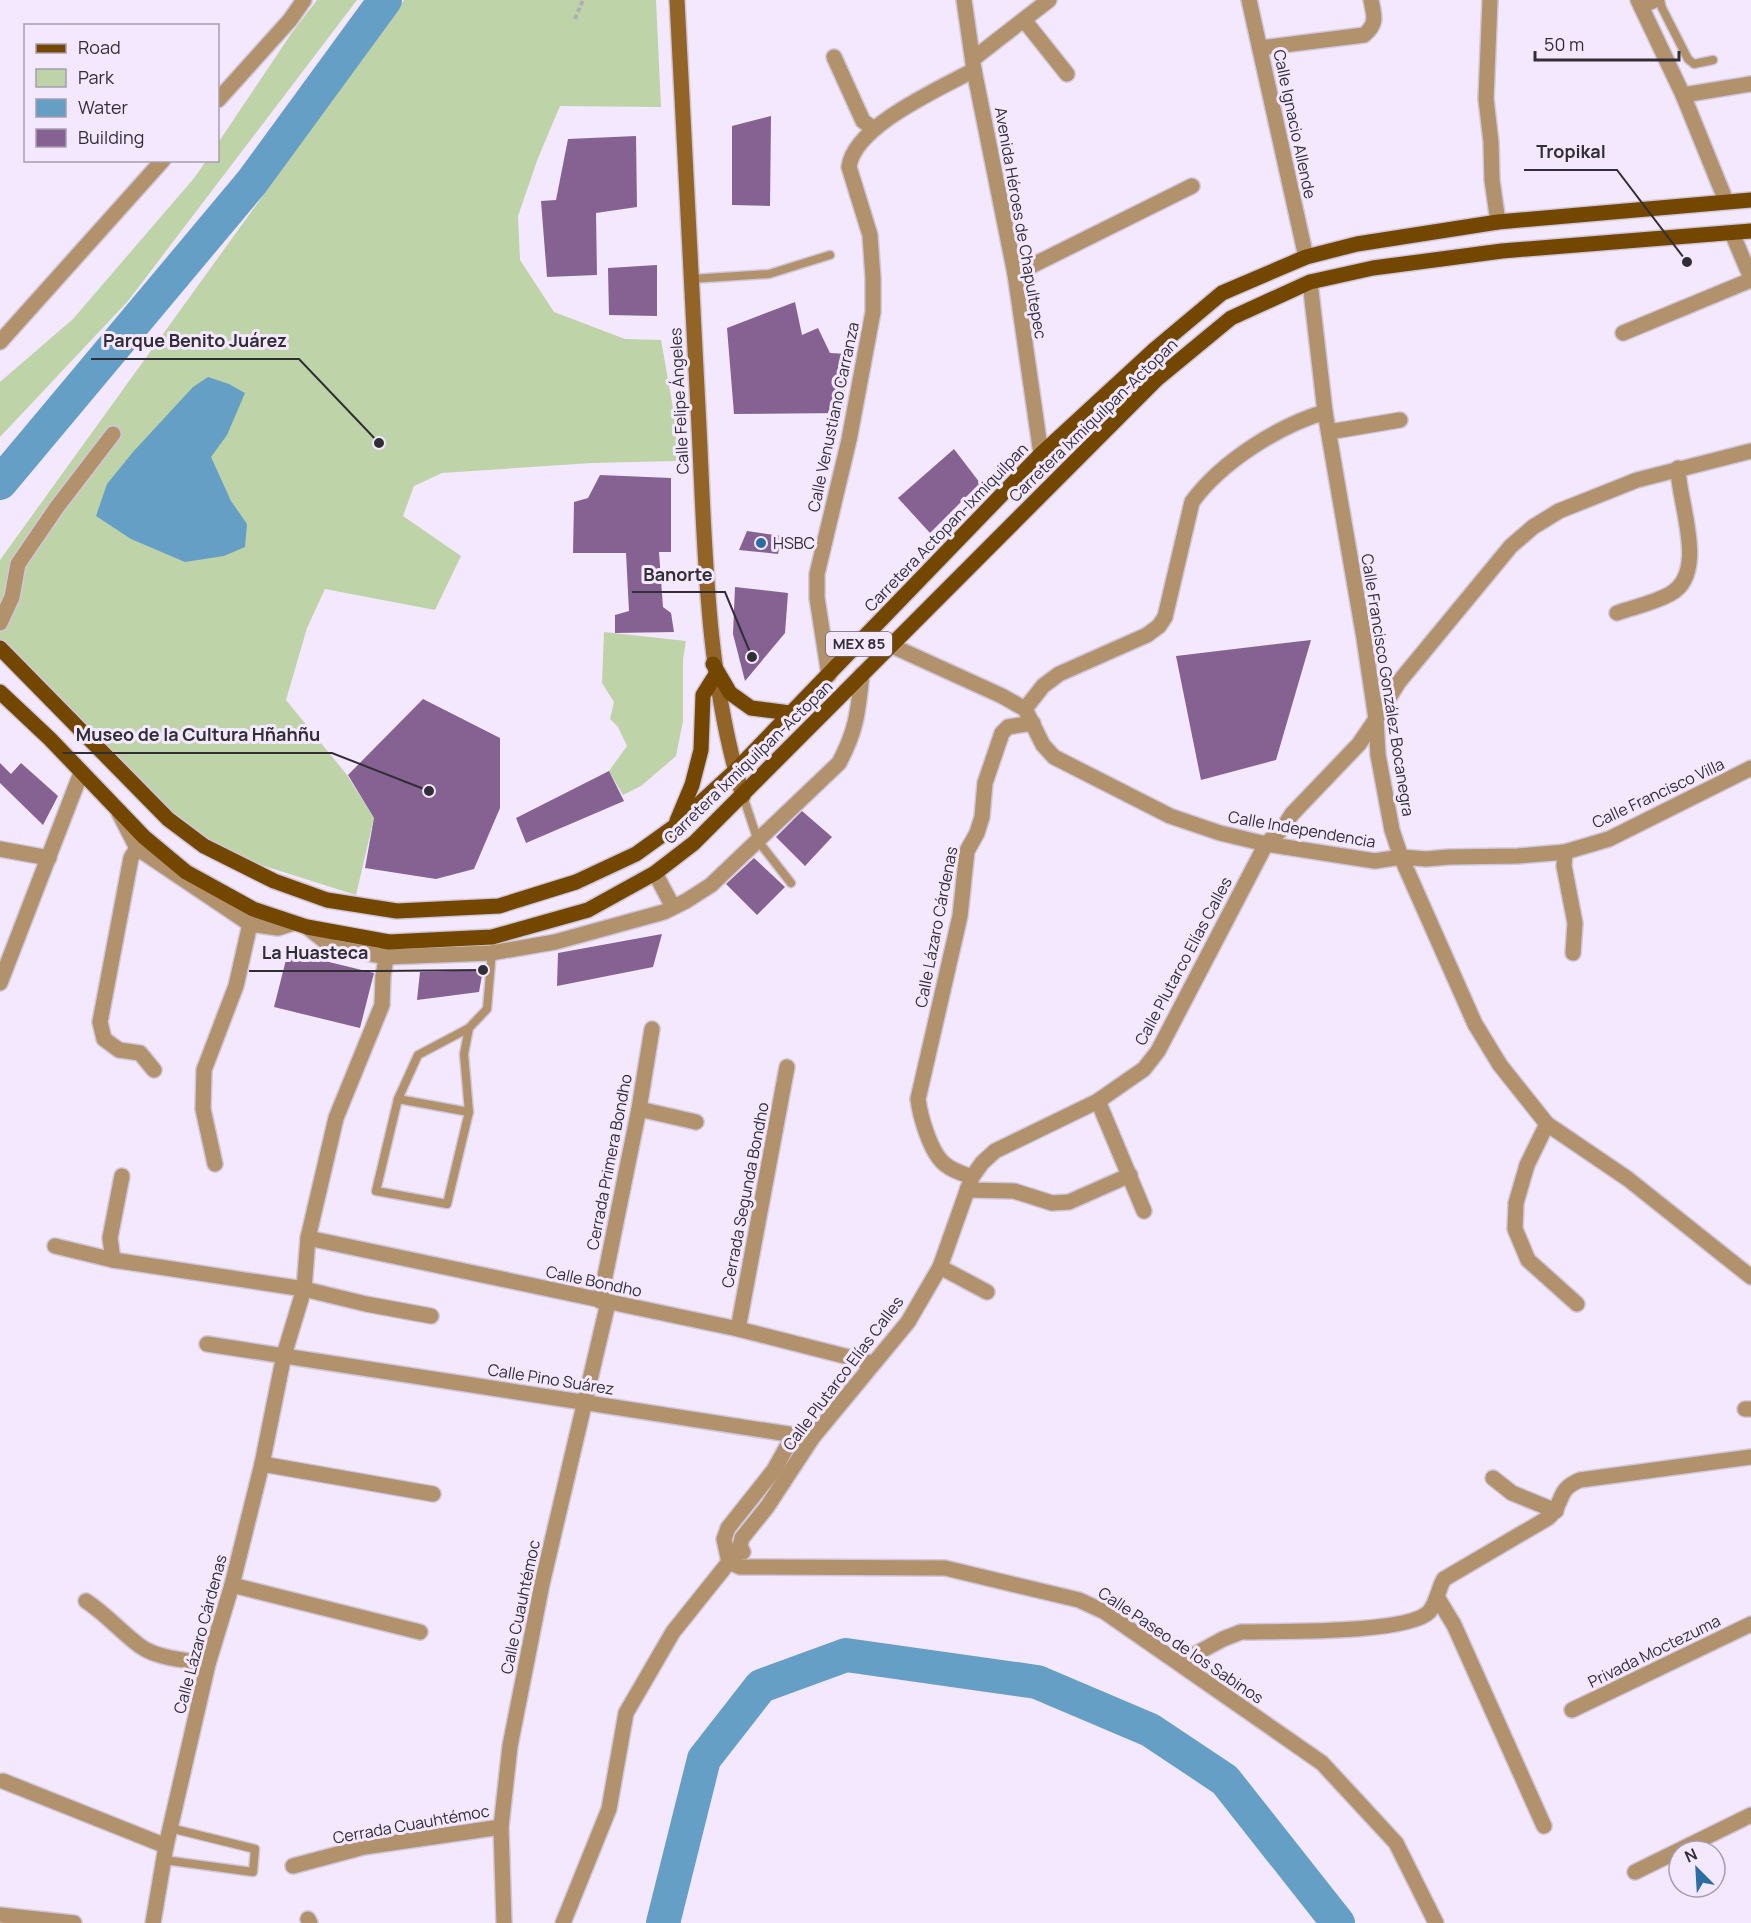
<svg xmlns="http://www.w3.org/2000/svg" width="1751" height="1923" viewBox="0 0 1751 1923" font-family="Manrope,sans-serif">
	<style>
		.green { fill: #bed3a7 }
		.water { fill: #669fc5 }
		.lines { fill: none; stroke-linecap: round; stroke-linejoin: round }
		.river { stroke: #669fc5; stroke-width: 34 }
		.building { fill: #856292 }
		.service-casing { stroke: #d0c7da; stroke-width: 11 }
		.minor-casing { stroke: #d0c7da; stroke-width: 18 }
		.tertiary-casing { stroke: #d0c7da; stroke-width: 18 }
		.secondary-casing { stroke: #d0c7da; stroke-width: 18 }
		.primary-casing { stroke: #d0c7da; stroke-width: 18 }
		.path { stroke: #b3aabc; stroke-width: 4; stroke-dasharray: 4.5 3; stroke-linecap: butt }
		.service { stroke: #b2916d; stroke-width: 8 }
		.minor { stroke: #b2916d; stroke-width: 15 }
		.tertiary { stroke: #b2916d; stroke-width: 15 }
		.secondary { stroke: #936428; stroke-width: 15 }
		.primary { stroke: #744700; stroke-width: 15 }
		.poi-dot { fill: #2b6ca2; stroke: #f3e8fe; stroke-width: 2 }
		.labels { text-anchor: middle; stroke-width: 6; stroke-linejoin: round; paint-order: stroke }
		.shield { fill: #f3e8fe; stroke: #6c6672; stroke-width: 1.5 }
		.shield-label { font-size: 15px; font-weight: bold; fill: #322e36 }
		.street-label { font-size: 16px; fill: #322e36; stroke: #f3e8fe }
		.poi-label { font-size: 16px; fill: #322e36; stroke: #f3e8fe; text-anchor: start }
		.leader { fill: none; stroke: #322e36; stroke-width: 2 }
		.callout-dot { fill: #322e36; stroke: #f3e8fe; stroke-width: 2 }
		.callout-label { font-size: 18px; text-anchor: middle; font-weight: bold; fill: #322e36; stroke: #f3e8fe; stroke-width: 6; stroke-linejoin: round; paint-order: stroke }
	</style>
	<rect width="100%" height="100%" fill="#f3e8fe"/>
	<g class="green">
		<polygon points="317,0 357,0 128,301 0,437 0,382 73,319 195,177 206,161 218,160 218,143 291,34"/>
		<polygon points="404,0 656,0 661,107 560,106 538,158 518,216 520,260 554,312 625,339 661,340 676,425 676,461 592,463 442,473 414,486 403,516 461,556 435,610 325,589 307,628 286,700 347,775 374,818 356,895 239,858 168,819 0,643 0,560"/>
		<polygon points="604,632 686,641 683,659 683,721 676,756 641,786 623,795 609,771 627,746 618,727 610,719 614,702 602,683"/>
	</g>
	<polygon class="water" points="208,377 229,384 245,393 227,435 211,457 231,501 247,524 245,547 224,556 185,562 131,539 96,516 107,484 133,452 193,387"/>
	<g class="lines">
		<g class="river">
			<polyline points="0,483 252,182 385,0"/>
			<polyline points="663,1923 704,1759 761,1686 846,1655 1037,1682 1150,1730 1225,1780 1338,1923"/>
		</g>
	</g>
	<g class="building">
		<polygon points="771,116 770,206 732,205 732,126"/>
		<polygon points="636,136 637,207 596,213 597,275 547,277 541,201 556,200 568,139"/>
		<polygon points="657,265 657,316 609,315 608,268"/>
		<polygon points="795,302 802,335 818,328 830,353 848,354 843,413 734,414 727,328"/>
		<polygon points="954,449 980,483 930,533 898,498"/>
		<polygon points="600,475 671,478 671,552 659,552 663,607 671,613 674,632 615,633 615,615 629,611 626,553 573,553 574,502 588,498"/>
		<polygon points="747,531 782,536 778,554 739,550"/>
		<polygon points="735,587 788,593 785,633 745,681 733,634"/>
		<polygon points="1311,640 1276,760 1201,780 1176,656"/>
		<polygon points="423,699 500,738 500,808 474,869 436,879 365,868 374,818 348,775"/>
		<polygon points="0,763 11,774 21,763 58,796 43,825 0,783"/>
		<polygon points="609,771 624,801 526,843 516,818"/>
		<polygon points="802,811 832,837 805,866 776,837"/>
		<polygon points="754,858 785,887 757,915 726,884"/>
		<polygon points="662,934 653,967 557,986 558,953"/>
		<polygon points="288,952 374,973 360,1028 274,1007"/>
		<polygon points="483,970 479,992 417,1000 420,972"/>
	</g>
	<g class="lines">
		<g class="service-casing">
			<g id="service">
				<polyline points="1660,0 1662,8 1688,59 1694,64 1713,60"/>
				<polyline points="691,279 769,274 830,255"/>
				<polyline points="743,796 758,841 791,883"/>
				<polyline points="469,1028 418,1055 398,1099 376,1191 447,1204 469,1112 464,1054 469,1028 487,1009 492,951"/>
				<polyline points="398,1099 469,1112"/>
				<polyline points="164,1860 253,1872 255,1849 170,1828"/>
			</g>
		</g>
		<g class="minor-casing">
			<g id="minor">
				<polyline points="964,0 974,70 1015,274 1041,454"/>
				<polyline points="1249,0 1306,257"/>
				<polyline points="1490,0 1486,99 1491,142 1492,180 1498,222"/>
				<polyline points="1641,6 1655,0"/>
				<polyline points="1024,20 1067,74"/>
				<path d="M1260,48L1364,35C1378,23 1374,16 1371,0"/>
				<polyline points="834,57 863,121 874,129"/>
				<polyline points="973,59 1049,0"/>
				<polyline points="1683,95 1751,84"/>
				<polyline points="1732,233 1751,278"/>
				<polyline points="1015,274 1192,186"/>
				<polyline points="1310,282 1325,412 1364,638 1376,719 1378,755 1392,830 1401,857 1475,1024 1500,1065 1547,1124 1628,1179 1751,1277"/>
				<polyline points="1623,333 1751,280"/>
				<polyline points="1329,432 1400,420"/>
				<path d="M1617,613C1634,607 1654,603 1670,594C1709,573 1678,502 1678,468"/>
				<polyline points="0,623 12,597 18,564 57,507 113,434"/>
				<polyline points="890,645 1002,696 1025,709 1043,745 1054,757 1170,816 1220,833 1266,844 1375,861 1401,857 1426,859 1449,857 1518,856 1565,852 1609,839 1751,768"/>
				<path d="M829,675L817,598V574L849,440L873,312V278L870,235L849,167C854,126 939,89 974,70"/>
				<path d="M1025,709L1043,686L1059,674L1147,635L1159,626L1165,617L1192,502C1221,462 1278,426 1325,412"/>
				<polyline points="119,813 137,848 250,924 278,928 294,923"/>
				<polyline points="144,837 131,858 100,1022 104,1039 119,1050 140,1053 154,1070"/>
				<polyline points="0,849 49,858"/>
				<polyline points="1565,852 1564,866 1575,923 1573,953"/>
				<polyline points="655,873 673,907"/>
				<path d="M307,927L332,947L386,957L491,953L555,942L664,912L686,901L711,885L839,763C857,729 858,711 862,674"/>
				<polyline points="0,983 81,773"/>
				<polyline points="1098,1101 1144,1211"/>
				<polyline points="639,1109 696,1122"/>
				<polyline points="1547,1124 1527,1165 1516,1203 1515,1229 1528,1260 1577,1304"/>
				<polyline points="215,1164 203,1109 204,1070 236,986 250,924"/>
				<path d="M972,1177C964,1174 953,1171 946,1165C931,1155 920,1116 918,1099L960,916L967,851L977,833L982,817L985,783L1002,733L1008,727L1033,723"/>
				<polyline points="967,1190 1014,1191 1052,1203 1069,1202 1130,1175"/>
				<polyline points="308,1238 738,1329 872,1363"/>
				<polyline points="55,1246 113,1260 304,1289 366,1304 431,1316"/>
				<polyline points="113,1260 110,1238 122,1176"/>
				<polyline points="940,1267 987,1292"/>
				<polyline points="600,1301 639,1109 652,1029"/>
				<polyline points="738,1329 787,1067"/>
				<polyline points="207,1344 801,1436"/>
				<polyline points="1745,1409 1751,1409"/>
				<polyline points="793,1436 774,1470 728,1528 724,1539 729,1562 740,1567 945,1568 1079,1600 1105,1612 1322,1763 1396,1843 1436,1923"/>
				<polyline points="262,1464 433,1494"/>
				<polyline points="1493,1478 1512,1493 1556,1511"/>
				<polyline points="743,1552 740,1546 742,1538 767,1507 813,1437 908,1322 940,1267 972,1177 982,1163 995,1151 1098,1101 1144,1069 1158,1051 1266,844 1283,828 1292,814 1359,744 1376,719 1398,683 1511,546 1533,527 1559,511 1637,480 1751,451"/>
				<polyline points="232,1585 420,1632"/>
				<polyline points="1437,1597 1454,1625 1544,1826"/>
				<path d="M86,1601C106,1614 121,1632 140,1646C158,1659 186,1660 208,1664"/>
				<path d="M1179,1663L1223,1639L1241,1632C1277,1631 1407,1634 1429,1612C1437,1603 1438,1589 1444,1579L1548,1518C1565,1504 1555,1490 1580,1480L1751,1457"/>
				<polyline points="1572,1710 1751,1624"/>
				<polyline points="3,1781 166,1846"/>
				<polyline points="293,1866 364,1847 501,1827"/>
				<polyline points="1635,1872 1751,1815"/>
				<polyline points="0,1915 74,1923"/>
				<polyline points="308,1919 310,1923"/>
				<polyline points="153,1923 166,1846 208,1664 232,1585 262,1464 284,1355 304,1289 308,1238 336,1118 382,1005 383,976 389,942"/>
				<polyline points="504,1923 501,1827 510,1746 542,1584 608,1303"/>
				<polyline points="563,1923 609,1809 626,1713 673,1632 729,1562 735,1558"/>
			</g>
		</g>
		<g class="tertiary-casing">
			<g id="tertiary">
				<polyline points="1638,0 1683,95 1726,201"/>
				<polyline points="218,100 290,20 304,0"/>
				<polyline points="0,342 163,160"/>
			</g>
		</g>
		<g class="secondary-casing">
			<path id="secondary" d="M677,0C684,142 692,285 699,427C705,549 706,678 743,796"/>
		</g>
		<g class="primary-casing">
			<g id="primary">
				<polyline points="0,648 168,819 204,846 274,881 327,900 397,911 499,906 576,882 636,854 675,826 735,771 1041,454 1154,350 1222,293 1306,257 1357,244 1498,222 1751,200"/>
				<polyline points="713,664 730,693 751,708 790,713"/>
				<polyline points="0,692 50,739 144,837 186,872 253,909 307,927 389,942 492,937 588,910 655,873 694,843 1157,379 1231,318 1310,282 1373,268 1502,251 1751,231"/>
				<polyline points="677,821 692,785 701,750 703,695 715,676"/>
			</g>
		</g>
		<polyline class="path" points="575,19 583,0"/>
		<use href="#service" class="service"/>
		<use href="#minor" class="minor"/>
		<use href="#tertiary" class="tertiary"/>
		<use href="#secondary" class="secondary"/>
		<use href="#primary" class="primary"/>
	</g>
	<circle class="poi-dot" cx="761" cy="543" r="6"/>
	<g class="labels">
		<rect class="shield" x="826" y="632" width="66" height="24" rx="4.5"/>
		<g class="shield-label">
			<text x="859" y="649">MEX 85</text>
		</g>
		<g class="street-label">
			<text transform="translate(1295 124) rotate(78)" y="6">Calle Ignacio Allende</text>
			<text transform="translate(1021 223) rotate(80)" y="6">Avenida Héroes de Chapultepec</text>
			<text transform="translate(679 401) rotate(-93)" y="6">Calle Felipe Ángeles</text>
			<text transform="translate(833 417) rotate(-78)" y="6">Calle Venustiano Carranza</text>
			<text transform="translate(1093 420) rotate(-44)" y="6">Carretera Ixmiquilpan-Actopan</text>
			<text transform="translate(946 527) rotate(-46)" y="6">Carretera Actopan-Ixmiquilpan</text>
			<text transform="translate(1388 685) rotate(81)" y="6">Calle Francisco González Bocanegra</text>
			<text transform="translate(748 762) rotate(-44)" y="6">Carretera Ixmiquilpan-Actopan</text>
			<text transform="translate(1658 793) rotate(-25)" y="6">Calle Francisco Villa</text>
			<text transform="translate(1302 829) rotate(10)" y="6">Calle Independencia</text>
			<text transform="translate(936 927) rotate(-79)" y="6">Calle Lázaro Cárdenas</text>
			<text transform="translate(1183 961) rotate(-62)" y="6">Calle Plutarco Elías Calles</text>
			<text transform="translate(609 1162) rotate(-79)" y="6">Cerrada Primera Bondho</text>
			<text transform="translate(745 1195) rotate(-79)" y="6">Cerrada Segunda Bondho</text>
			<text transform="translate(594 1281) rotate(12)" y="6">Calle Bondho</text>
			<text transform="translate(843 1373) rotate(-53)" y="6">Calle Plutarco Elías Calles</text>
			<text transform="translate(551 1379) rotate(9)" y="6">Calle Pino Suárez</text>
			<text transform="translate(520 1607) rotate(-78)" y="6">Calle Cuauhtémoc</text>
			<text transform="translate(200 1634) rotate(-75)" y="6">Calle Lázaro Cárdenas</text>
			<text transform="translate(1181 1645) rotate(34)" y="6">Calle Paseo de los Sabinos</text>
			<text transform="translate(1654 1651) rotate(-26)" y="6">Privada Moctezuma</text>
			<text transform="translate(411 1824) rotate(-10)" y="6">Cerrada Cuauhtémoc</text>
		</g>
		<g class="poi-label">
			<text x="773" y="549">HSBC</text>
		</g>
	</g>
	<path class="leader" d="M1687 262L1617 170H1524M379 443L299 359H91M752 657L725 592H632M429 791L332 753H63M483 970L380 971H249"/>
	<g class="callout-dot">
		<circle cx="1687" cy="262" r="6"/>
		<circle cx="379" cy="443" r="6"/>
		<circle cx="752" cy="657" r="6"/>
		<circle cx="429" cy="791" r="6"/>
		<circle cx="483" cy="970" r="6"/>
	</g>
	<g class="callout-label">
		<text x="1571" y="158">Tropikal</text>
		<text x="195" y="347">Parque Benito Juárez</text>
		<text x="678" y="581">Banorte</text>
		<text x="198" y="741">Museo de la Cultura Hñahñu</text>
		<text x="315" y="959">La Huasteca</text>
	</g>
	<rect x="24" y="24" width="195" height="138" fill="#f3e8fe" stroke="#a69eae" stroke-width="1.5"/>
	<rect x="36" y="44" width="30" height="9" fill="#744700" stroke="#a69eae" stroke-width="1.5"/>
	<text x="78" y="54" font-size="18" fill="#322e36">Road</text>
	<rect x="36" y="69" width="30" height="18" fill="#bed3a7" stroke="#a69eae" stroke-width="1.5"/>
	<text x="78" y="84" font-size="18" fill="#322e36">Park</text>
	<rect x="36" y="99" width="30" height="18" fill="#669fc5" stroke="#a69eae" stroke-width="1.5"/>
	<text x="78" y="114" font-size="18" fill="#322e36">Water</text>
	<rect x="36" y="129" width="30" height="18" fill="#856292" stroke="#a69eae" stroke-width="1.5"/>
	<text x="78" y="144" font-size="18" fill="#322e36">Building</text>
	<g transform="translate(1697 1869) rotate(336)"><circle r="28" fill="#f3e8fe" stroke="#a69eae" stroke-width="1.5"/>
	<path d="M0-4.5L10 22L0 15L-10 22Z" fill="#2b6ca2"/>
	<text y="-9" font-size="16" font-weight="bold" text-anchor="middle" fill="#322e36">N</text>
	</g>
	<path d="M1535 51v9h144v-9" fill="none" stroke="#322e36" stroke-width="3"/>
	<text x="1544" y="51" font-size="18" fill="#322e36" stroke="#f3e8fe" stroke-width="4.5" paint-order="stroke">50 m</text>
</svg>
